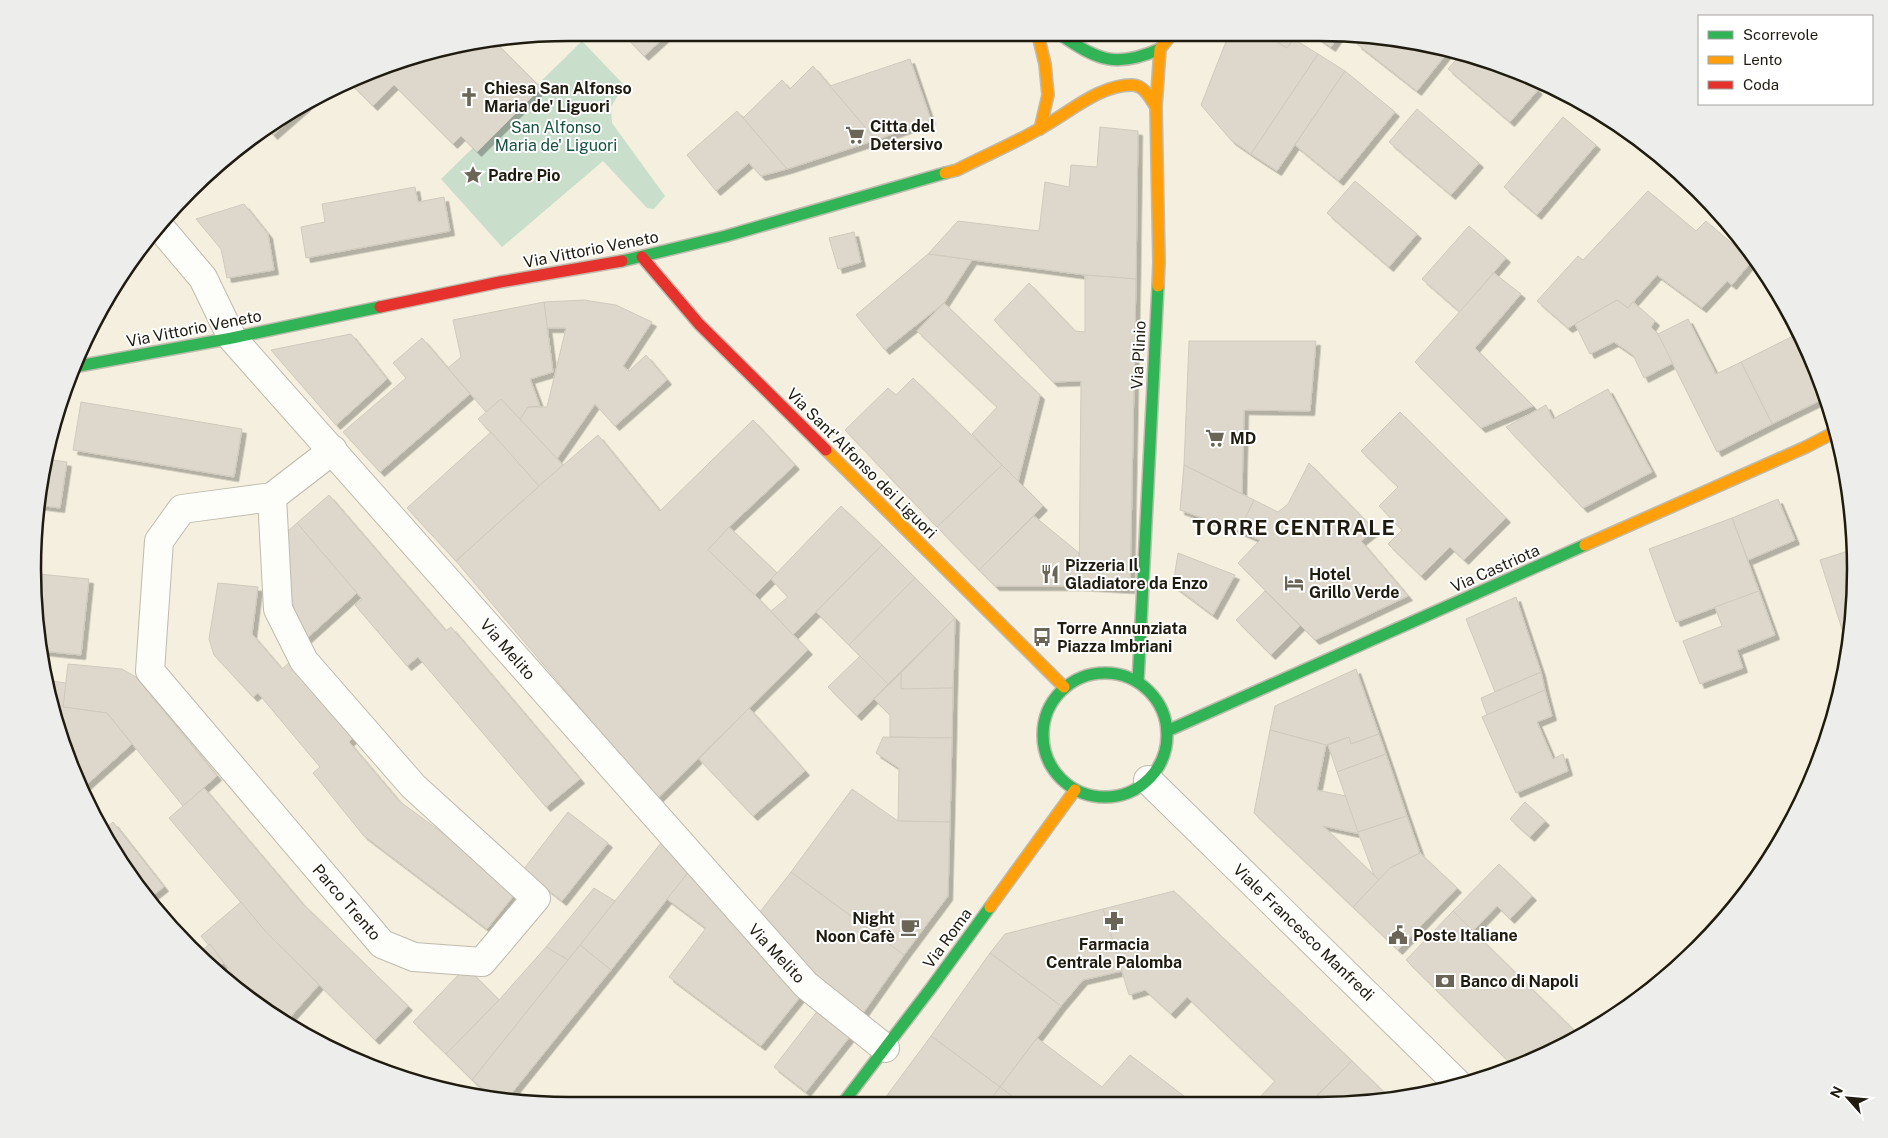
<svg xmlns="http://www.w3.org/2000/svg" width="1888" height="1138" viewBox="0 0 1888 1138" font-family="'Public Sans',sans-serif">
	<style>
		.green { fill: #cadecc }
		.building { fill: #ddd8cb; stroke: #cfcabd; filter: url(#shadow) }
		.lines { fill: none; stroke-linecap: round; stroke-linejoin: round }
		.street-casing { stroke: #bfbbae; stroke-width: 30 }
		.fast-casing { stroke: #bfbbae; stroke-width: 14 }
		.slow-casing { stroke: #bfbbae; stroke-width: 14 }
		.jam-casing { stroke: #bfbbae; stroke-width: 14 }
		.street { stroke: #fdfdfa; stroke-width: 28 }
		.fast { stroke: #30b455; stroke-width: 11 }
		.slow { stroke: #ff9f0a; stroke-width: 11 }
		.jam { stroke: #e5322d; stroke-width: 11 }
		.labels { text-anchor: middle; stroke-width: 4; stroke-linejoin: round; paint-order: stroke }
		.poi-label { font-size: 16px; font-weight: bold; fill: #1f1b0f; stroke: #fff; text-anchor: start }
		.park-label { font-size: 16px; fill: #15523c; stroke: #fff }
		.street-label { font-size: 16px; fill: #1f1b0f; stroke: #fff }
		.district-label { font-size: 21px; font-weight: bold; letter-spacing: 1px; fill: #1f1b0f; stroke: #fff }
		.rim { fill: none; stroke: #1f1b0f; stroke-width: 2.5 }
	</style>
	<defs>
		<filter id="shadow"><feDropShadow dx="4.5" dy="4.5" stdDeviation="0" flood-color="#0004"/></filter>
	</defs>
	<rect width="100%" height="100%" fill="#f4efde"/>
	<polygon class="green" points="582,41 624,85 611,107 612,123 665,196 654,209 647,208 603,161 502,247 441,179"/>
	<g class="building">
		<polygon points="1229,34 1265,34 1287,48 1294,39 1318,54 1251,154 1231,140 1201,105"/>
		<polygon points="1265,34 1297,34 1287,48"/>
		<polygon points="1313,34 1340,34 1331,47"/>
		<polygon points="1364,35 1448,52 1417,91 1357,44"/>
		<polygon points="666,36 644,56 626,37"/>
		<polygon points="492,39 541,88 477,152 461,136 453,144 394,85 373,106 348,81 397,61"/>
		<polygon points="1318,54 1345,71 1277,171 1251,154"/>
		<polygon points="1460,55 1492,61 1522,76 1538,90 1510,122 1448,69"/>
		<polygon points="910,59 931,120 876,140 830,86"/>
		<polygon points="813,66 876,140 787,169 743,118 782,80 790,89"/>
		<polygon points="1345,71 1395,112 1339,181 1295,145"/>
		<polygon points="314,99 273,135 267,128"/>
		<polygon points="1417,109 1479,163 1451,195 1389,142"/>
		<polygon points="737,111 787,169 761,176 749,163 716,191 687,155"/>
		<polygon points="1563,117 1596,145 1537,215 1504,187"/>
		<polygon points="1100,127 1138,131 1136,279 1085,275 928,254 958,221 1039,231 1045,182 1069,187 1071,165 1097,167"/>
		<polygon points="1355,181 1417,234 1389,267 1327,213"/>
		<polygon points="415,187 418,202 444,197 450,231 306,258 301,227 325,222 322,204"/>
		<polygon points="1648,191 1696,231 1706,221 1752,261 1732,285 1727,281 1702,308 1657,275 1628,308 1617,300 1568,328 1537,301 1578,256 1583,260"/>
		<polygon points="244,204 268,234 274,270 227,278 221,249 196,219"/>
		<polygon points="1469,226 1506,258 1460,312 1422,279"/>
		<polygon points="854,232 861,262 838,269 829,238"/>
		<polygon points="928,254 972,260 944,303 885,350 856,315"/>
		<polygon points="1494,273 1521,294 1475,348 1533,406 1481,428 1415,362"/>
		<polygon points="1085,275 1136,279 1130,589 1079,586 1081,381 1053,382 994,320 1029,283 1075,331 1085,332"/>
		<polygon points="584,300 616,305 652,322 623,366 629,371 646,355 667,380 615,426 595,404 557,459 520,419 528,407 547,407 566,328 547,328 544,302"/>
		<polygon points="1617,300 1628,308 1633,302 1655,321 1651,327 1658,334 1673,363 1644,378 1633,355 1614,342 1590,354 1575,324"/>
		<polygon points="544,302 553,372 530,379 540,406 528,407 520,419 501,399 486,412 448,368 461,357 453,320"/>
		<polygon points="944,303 1040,395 1018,482 972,434 997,407 917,331"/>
		<polygon points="1788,314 1815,364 1825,398 1772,424 1741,362 1795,335 1786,316"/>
		<polygon points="1688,319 1716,374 1741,362 1772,424 1717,452 1658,334"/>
		<polygon points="351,334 387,379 336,425 271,350"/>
		<polygon points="422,338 470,394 380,472 343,432 406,378 393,363"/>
		<polygon points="1189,341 1316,341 1310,411 1244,410 1242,494 1184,465"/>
		<polygon points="913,378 1002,465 937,527 845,430 888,388 896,395"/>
		<polygon points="1608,389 1652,472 1583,508 1506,427 1546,405 1553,419"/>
		<polygon points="501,399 563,465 539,486 478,419"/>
		<polygon points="81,402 242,429 234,477 73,450"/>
		<polygon points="1400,412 1506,518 1464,560 1450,547 1421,576 1388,544 1402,530 1379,506 1398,487 1361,451"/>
		<polygon points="753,420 795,465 729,527 708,550 755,595 808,650 657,799 456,561 539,486 598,435 660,511"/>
		<polygon points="491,432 539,486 456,561 407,508"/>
		<polygon points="46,459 67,462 60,508 37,505"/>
		<polygon points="1309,463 1375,530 1361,541 1408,596 1315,640 1238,563 1260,540 1239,531 1254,500 1278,512 1288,504"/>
		<polygon points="1002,465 1043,506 979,570 937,527"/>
		<polygon points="1184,465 1254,500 1239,531 1180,510"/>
		<polygon points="329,495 446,631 451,627 580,779 546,807 418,657 407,666 355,605 362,599 297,523"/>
		<polygon points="1778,499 1795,540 1748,560 1732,518"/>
		<polygon points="841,506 882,545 793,635 771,611 788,597 771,579"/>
		<polygon points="1034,516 1079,553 1079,586 995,586 979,570"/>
		<polygon points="1732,518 1759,591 1676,622 1649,549"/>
		<polygon points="297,523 357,593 304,641 295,615 281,537"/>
		<polygon points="729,527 777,573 755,595 708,550"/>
		<polygon points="882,545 915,578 849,645 816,612"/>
		<polygon points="1854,549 1855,569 1848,648 1820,560"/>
		<polygon points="1178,553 1235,575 1213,615 1173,585"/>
		<polygon points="39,574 89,579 81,655 41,651 36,606"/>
		<polygon points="915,578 955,618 888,684 849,645"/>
		<polygon points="218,583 258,587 252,634 282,669 290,662 353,738 349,742 399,801 519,889 487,929 363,835 313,773 320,767 258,693 253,697 214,655 209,639"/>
		<polygon points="1265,591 1300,626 1271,655 1236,620"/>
		<polygon points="1759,591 1775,635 1737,650 1743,668 1700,684 1683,641 1722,626 1715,607"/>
		<polygon points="1516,597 1541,672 1495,692 1466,619"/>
		<polygon points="955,618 953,688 901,689 901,673"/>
		<polygon points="860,656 888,684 857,716 828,687"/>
		<polygon points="68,664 122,669 136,677 217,776 183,806 107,713 63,707"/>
		<polygon points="1356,669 1379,734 1351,744 1349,737 1326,745 1270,730 1275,706"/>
		<polygon points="1541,672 1545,690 1487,715 1481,698"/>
		<polygon points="901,673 901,689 953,688 952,738 890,737 890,715 874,699"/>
		<polygon points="45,680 66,683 63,707 107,713 132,744 84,787 78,780 61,742"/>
		<polygon points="1545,690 1552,716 1537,722 1553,759 1563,754 1568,771 1516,793 1482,717"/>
		<polygon points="749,708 805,771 753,816 699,759"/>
		<polygon points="1270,730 1326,745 1317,790 1346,796 1360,834 1323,826 1379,880 1353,907 1254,813"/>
		<polygon points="1379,734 1386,754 1337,772 1328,745 1349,737 1351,744"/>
		<polygon points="883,737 952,738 950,822 898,821 899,768 876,753"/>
		<polygon points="1386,754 1407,816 1358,832 1337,772"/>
		<polygon points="204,788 301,902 408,1006 375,1040 266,932 169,818"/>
		<polygon points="852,789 898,821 950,822 948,896 904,955 791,872"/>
		<polygon points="1525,802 1545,821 1530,837 1510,819"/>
		<polygon points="568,812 608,843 562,901 523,870"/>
		<polygon points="1407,816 1420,853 1390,868 1379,880 1374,875 1358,832"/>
		<polygon points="113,822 164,887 147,900 102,831"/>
		<polygon points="665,838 691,869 611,970 580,945"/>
		<polygon points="1420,853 1457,888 1398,950 1353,907 1390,868"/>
		<polygon points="1499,864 1532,896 1510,919 1497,906 1473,931 1453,911"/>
		<polygon points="691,869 801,996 761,1046 669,977 706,928 667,899"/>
		<polygon points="791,872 904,955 861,1016 810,977 756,917"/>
		<polygon points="594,888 615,901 568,960 546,947"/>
		<polygon points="1174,891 1352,1061 1311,1101 1265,1101 1260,1097 1275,1081 1187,997 1171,1014 1145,990 1129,995 1103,909"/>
		<polygon points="241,902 266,932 319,985 286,1022 271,1015 259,1005 201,936"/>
		<polygon points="1103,909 1122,971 1083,980 1061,1006 990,953 1005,934"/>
		<polygon points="1453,911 1473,931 1581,1037 1514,1067 1406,960"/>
		<polygon points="210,944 224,963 216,970 197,954"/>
		<polygon points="580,945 611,970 507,1099 492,1096 472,1080"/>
		<polygon points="546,947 568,960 472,1080 446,1054 499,1000"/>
		<polygon points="990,953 1061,1006 1000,1087 931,1036"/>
		<polygon points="466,967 499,1000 446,1054 413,1022"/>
		<polygon points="819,1009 852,1034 806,1092 774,1067"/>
		<polygon points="931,1036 1000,1087 988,1103 901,1103 888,1094"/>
		<polygon points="1037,1038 1102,1087 1130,1055 1192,1102 1020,1102 1000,1087"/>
		<polygon points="1352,1061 1392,1100 1325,1101 1318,1095"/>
		<polygon points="1000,1087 1020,1102 988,1103"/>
		<polygon points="888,1094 901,1103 881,1103"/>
		<polygon points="1318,1095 1324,1101 1311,1101"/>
	</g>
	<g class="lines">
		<g class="street-casing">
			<g id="street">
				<polyline points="159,226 203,278 232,338 806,985 885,1048"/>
				<polyline points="272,497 278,609 304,661 413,786 536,898 482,962 414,957 382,944 150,671 159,541 182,509 272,497 333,450"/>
				<polyline points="1148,780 1459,1085"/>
			</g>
		</g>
		<g class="fast-casing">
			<g id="fast">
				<path d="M1061,35C1098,61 1117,68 1160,49"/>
				<polyline points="622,261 726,236 945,173"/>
				<polyline points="73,367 232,338 380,307"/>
				<circle cx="1105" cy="735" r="62"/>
				<polyline points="1138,682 1158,286"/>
				<polyline points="1167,731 1585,545"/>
				<polyline points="843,1103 931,988 990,907"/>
			</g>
		</g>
		<g class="slow-casing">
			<g id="slow">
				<polyline points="1038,35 1045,64 1048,95 1040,129"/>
				<path d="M945,173L957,170C984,156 1013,144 1039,129C1068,114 1098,85 1132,85C1144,85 1150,98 1156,107"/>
				<polyline points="1158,286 1159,262 1156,107 1160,49 1172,34"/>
				<polyline points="826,450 1064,687"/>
				<polyline points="1585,545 1806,447 1835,432"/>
				<polyline points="990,907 1075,790"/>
			</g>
		</g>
		<g class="jam-casing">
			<g id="jam">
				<polyline points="642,257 699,324 826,450"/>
				<polyline points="380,307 500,282 622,261"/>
			</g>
		</g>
		<use href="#street" class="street"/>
		<use href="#fast" class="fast"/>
		<use href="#slow" class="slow"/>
		<use href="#jam" class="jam"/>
	</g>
	<defs>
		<g id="church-bare" transform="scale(1.5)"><path d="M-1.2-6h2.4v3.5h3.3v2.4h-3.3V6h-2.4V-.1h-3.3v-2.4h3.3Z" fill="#6a6557" stroke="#fff" stroke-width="2.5" paint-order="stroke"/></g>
		<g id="supermarket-bare" transform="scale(1.5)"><path d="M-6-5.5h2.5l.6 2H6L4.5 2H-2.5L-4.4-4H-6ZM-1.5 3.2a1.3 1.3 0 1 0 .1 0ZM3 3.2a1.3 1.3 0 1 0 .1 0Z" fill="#6a6557" stroke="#fff" stroke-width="2.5" paint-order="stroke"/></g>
		<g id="sight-bare" transform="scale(1.5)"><path d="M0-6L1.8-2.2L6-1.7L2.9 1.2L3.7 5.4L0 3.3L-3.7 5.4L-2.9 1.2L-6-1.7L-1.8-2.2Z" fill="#6a6557" stroke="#fff" stroke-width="2.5" paint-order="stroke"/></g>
		<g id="restaurant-bare" transform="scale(1.5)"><path d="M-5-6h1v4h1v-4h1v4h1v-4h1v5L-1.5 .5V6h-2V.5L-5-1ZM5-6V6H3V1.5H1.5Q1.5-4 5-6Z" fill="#6a6557" stroke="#fff" stroke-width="2.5" paint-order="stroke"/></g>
		<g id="hotel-bare" transform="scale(1.5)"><path d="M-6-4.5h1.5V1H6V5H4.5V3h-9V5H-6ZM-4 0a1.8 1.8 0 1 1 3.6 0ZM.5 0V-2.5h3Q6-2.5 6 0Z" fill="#6a6557" stroke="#fff" stroke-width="2.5" paint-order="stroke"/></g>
		<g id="bus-bare" transform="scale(1.5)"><path d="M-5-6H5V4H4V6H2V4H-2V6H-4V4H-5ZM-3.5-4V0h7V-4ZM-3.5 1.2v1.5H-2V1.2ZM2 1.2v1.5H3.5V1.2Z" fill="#6a6557" stroke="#fff" stroke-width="2.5" paint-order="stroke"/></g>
		<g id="pharmacy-bare" transform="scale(1.5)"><path d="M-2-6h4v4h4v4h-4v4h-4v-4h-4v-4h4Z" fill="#6a6557" stroke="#fff" stroke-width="2.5" paint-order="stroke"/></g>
		<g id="cafe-bare" transform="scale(1.5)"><path d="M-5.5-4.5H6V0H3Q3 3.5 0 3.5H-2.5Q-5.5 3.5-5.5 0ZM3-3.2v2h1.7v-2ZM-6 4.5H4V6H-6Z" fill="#6a6557" stroke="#fff" stroke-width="2.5" paint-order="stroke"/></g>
		<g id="civic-bare" transform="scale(1.5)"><path d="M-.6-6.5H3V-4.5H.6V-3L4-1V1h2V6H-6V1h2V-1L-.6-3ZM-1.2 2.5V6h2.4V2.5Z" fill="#6a6557" stroke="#fff" stroke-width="2.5" paint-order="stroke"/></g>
		<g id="bank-bare" transform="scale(1.5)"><path d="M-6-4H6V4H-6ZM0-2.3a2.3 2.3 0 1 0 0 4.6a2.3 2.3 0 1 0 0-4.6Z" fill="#6a6557" stroke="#fff" stroke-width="2.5" paint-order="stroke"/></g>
	</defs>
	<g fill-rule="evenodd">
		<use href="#church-bare" x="469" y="97"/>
		<use href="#supermarket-bare" x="855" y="135"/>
		<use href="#sight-bare" x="473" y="175"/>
		<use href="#supermarket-bare" x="1215" y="438"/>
		<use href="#restaurant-bare" x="1050" y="574"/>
		<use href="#hotel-bare" x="1294" y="583"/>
		<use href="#bus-bare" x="1042" y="637"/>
		<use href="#pharmacy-bare" x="1114" y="921"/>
		<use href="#cafe-bare" x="910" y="927"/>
		<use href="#civic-bare" x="1398" y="935"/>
		<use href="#bank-bare" x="1445" y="981"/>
	</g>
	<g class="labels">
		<g class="poi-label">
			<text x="484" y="94">Chiesa San Alfonso<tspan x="484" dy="18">Maria de' Liguori</tspan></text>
			<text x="870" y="132">Citta del<tspan x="870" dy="18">Detersivo</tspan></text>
			<text x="488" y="181">Padre Pio</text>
			<text x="1230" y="444">MD</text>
			<text x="1065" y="571">Pizzeria Il<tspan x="1065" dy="18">Gladiatore da Enzo</tspan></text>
			<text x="1309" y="580">Hotel<tspan x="1309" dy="18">Grillo Verde</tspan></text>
			<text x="1057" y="634">Torre Annunziata<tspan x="1057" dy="18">Piazza Imbriani</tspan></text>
			<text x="895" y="924" text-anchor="end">Night<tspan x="895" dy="18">Noon Cafè</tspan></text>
			<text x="1413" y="941">Poste Italiane</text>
			<text x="1114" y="950" text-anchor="middle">Farmacia<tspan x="1114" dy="18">Centrale Palomba</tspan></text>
			<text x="1460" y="987">Banco di Napoli</text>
		</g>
		<g class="park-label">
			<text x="556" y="133">San Alfonso<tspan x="556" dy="18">Maria de' Liguori</tspan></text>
		</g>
		<g class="street-label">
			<text transform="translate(591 249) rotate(-11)" y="6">Via Vittorio Veneto</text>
			<text transform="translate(194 328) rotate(-11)" y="6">Via Vittorio Veneto</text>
			<text transform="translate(1138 355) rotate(-87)" y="6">Via Plinio</text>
			<text transform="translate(862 463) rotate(45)" y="6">Via Sant'Alfonso dei Liguori</text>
			<text transform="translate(1495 568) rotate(-24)" y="6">Via Castriota</text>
			<text transform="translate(508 649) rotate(49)" y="6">Via Melito</text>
			<text transform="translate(347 902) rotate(49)" y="6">Parco Trento</text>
			<text transform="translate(1304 932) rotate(44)" y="6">Viale Francesco Manfredi</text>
			<text transform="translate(947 938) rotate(-54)" y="6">Via Roma</text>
			<text transform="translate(777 953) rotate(47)" y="6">Via Melito</text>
		</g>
		<g class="district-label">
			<text x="1294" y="535">TORRE CENTRALE</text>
		</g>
	</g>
	<path d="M0 0H1888V1138H0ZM569 41H1319A528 528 0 0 1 1847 569V569A528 528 0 0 1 1319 1097H569A528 528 0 0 1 41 569V569A528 528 0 0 1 569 41Z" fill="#ededec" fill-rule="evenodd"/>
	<path class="rim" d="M569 41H1319A528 528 0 0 1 1847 569V569A528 528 0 0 1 1319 1097H569A528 528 0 0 1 41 569V569A528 528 0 0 1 569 41Z"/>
	<rect x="1698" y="15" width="175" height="90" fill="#ffffff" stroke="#a5a49f"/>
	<rect x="1708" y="31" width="25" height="8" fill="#30b455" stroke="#a5a49f"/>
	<text x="1743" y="40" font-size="15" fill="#1f1b0f">Scorrevole</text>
	<rect x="1708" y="56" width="25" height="8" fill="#ff9f0a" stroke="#a5a49f"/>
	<text x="1743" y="65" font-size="15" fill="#1f1b0f">Lento</text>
	<rect x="1708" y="81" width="25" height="8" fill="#e5322d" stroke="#a5a49f"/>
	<text x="1743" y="90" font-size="15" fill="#1f1b0f">Coda</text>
	<g transform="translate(1848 1098) rotate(297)" stroke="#ffffff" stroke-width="4" paint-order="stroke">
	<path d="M0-4L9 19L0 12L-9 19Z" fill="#1f1b0f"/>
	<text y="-8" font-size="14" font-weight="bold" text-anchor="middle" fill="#1f1b0f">N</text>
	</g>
</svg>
